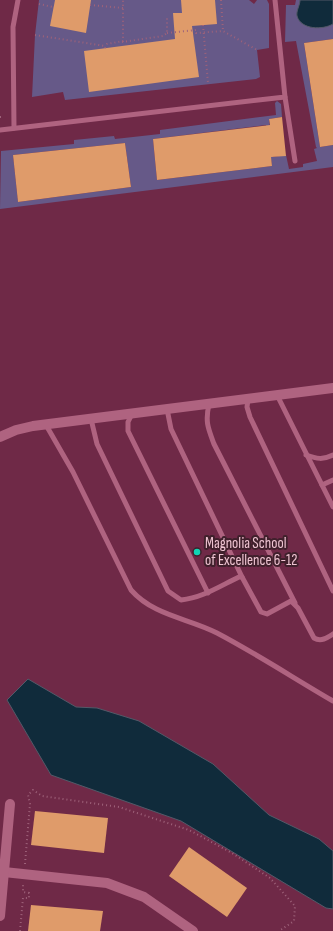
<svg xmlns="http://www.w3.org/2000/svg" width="333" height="931" viewBox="0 0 333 931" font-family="'Sofia Sans Condensed',sans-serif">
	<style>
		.green { fill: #665988; fill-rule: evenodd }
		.water { fill: #102b3b; stroke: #535968 }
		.building { fill: #df9b6a }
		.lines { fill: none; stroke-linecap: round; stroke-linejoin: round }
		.path { stroke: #9e627a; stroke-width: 2; stroke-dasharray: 1 3; stroke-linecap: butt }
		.lane { stroke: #af6380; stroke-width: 5 }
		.street { stroke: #af6380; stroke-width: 10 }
		.poi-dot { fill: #10d5b4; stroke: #40202c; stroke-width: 1.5 }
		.labels { text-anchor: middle; stroke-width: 4; stroke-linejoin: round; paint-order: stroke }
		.poi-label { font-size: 15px; fill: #efc4d2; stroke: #40202c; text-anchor: start }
	</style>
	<rect width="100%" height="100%" fill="#6f2947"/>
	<g class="green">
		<polygon points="39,0 249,0 254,4 257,0 267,0 269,4 269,48 257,50 260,77 256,79 65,100 63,92 32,97 35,35"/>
		<path d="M296,0H333V39L304,43L320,147L333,145V167L0,209L1,151L74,144V140L114,136L115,139L160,134V130L276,115L275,103L277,101L281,104L282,117L269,119L273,157L286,155L289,169L303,167V164L317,161L314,149L317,148L316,147L296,41L285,42L286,5H295ZM266,125L272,166L157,180L153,139ZM125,143L131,187L18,202L13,155Z"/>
	</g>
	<g class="water">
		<path d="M300,0H333V24C323,30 301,30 297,16C296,11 300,5 300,0Z"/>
		<polygon points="28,679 76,707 97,708 139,721 213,764 269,815 319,839 333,851 333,909 326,908 181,821 51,775 7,700"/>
	</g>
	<g class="building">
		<polygon points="55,0 91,0 86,33 50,26"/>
		<polygon points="181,0 215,0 217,24 192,26 199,77 89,92 84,51 175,39 173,13 182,13"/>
		<polygon points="333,39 333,145 320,147 304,43"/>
		<polygon points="282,117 286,156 271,157 272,166 157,180 153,139 270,125 269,119"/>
		<polygon points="125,143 131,187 18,202 13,155"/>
		<polygon points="35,811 108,818 104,853 31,845"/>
		<polygon points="189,847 247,888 227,917 169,876"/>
		<polygon points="31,905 103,911 100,931 28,931"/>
	</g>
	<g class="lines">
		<g class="path">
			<polyline points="221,0 223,31"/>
			<polyline points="39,4 53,7"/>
			<polyline points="90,5 123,8"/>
			<polyline points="203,25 208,83"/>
			<polyline points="167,33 196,30 196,33 223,31 257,50"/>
			<polyline points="35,35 105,46"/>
			<polyline points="122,42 163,36 167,33 167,17"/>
			<polyline points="105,48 107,44 123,41 123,0"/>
			<polyline points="0,117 3,117"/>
			<polyline points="25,864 30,804 28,795 33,790 42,796 119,807 189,830 232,853 270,878 295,906 294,921 279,931"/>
			<polyline points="20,931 23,898 29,898 29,893 23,892 23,885"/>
		</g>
		<g class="lane">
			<polyline points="285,97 295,161"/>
			<polyline points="14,128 13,27 18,0"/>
			<polyline points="0,130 285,97 275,0"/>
			<polyline points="277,395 333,507"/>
			<polyline points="248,399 247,407 250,417 333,591"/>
			<path d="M209,404C205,422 208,428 214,444L295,603"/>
			<polyline points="167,409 171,429 242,577"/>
			<polyline points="132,414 128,422 128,431 208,593"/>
			<path d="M91,419L97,444L168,591L181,600C202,598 220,586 239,577H242L261,612L267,614L291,601L298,608L314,638C321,642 327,638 333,634"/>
			<path d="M46,425L73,472L131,590C154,616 188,618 217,633C257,654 295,679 333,701"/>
			<path d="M306,455C317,459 323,460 333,455"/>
			<polyline points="322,485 333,480"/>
		</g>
		<g class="street">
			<polyline points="0,437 16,430 33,426 333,388"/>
			<polyline points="4,872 107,883 144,897 193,931"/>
			<polyline points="0,916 10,804"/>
		</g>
	</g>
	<circle class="poi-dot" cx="197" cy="552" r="4"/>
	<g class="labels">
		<g class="poi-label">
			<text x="205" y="548">Magnolia School<tspan x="205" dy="17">of Excellence 6-12</tspan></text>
		</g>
	</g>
</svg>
